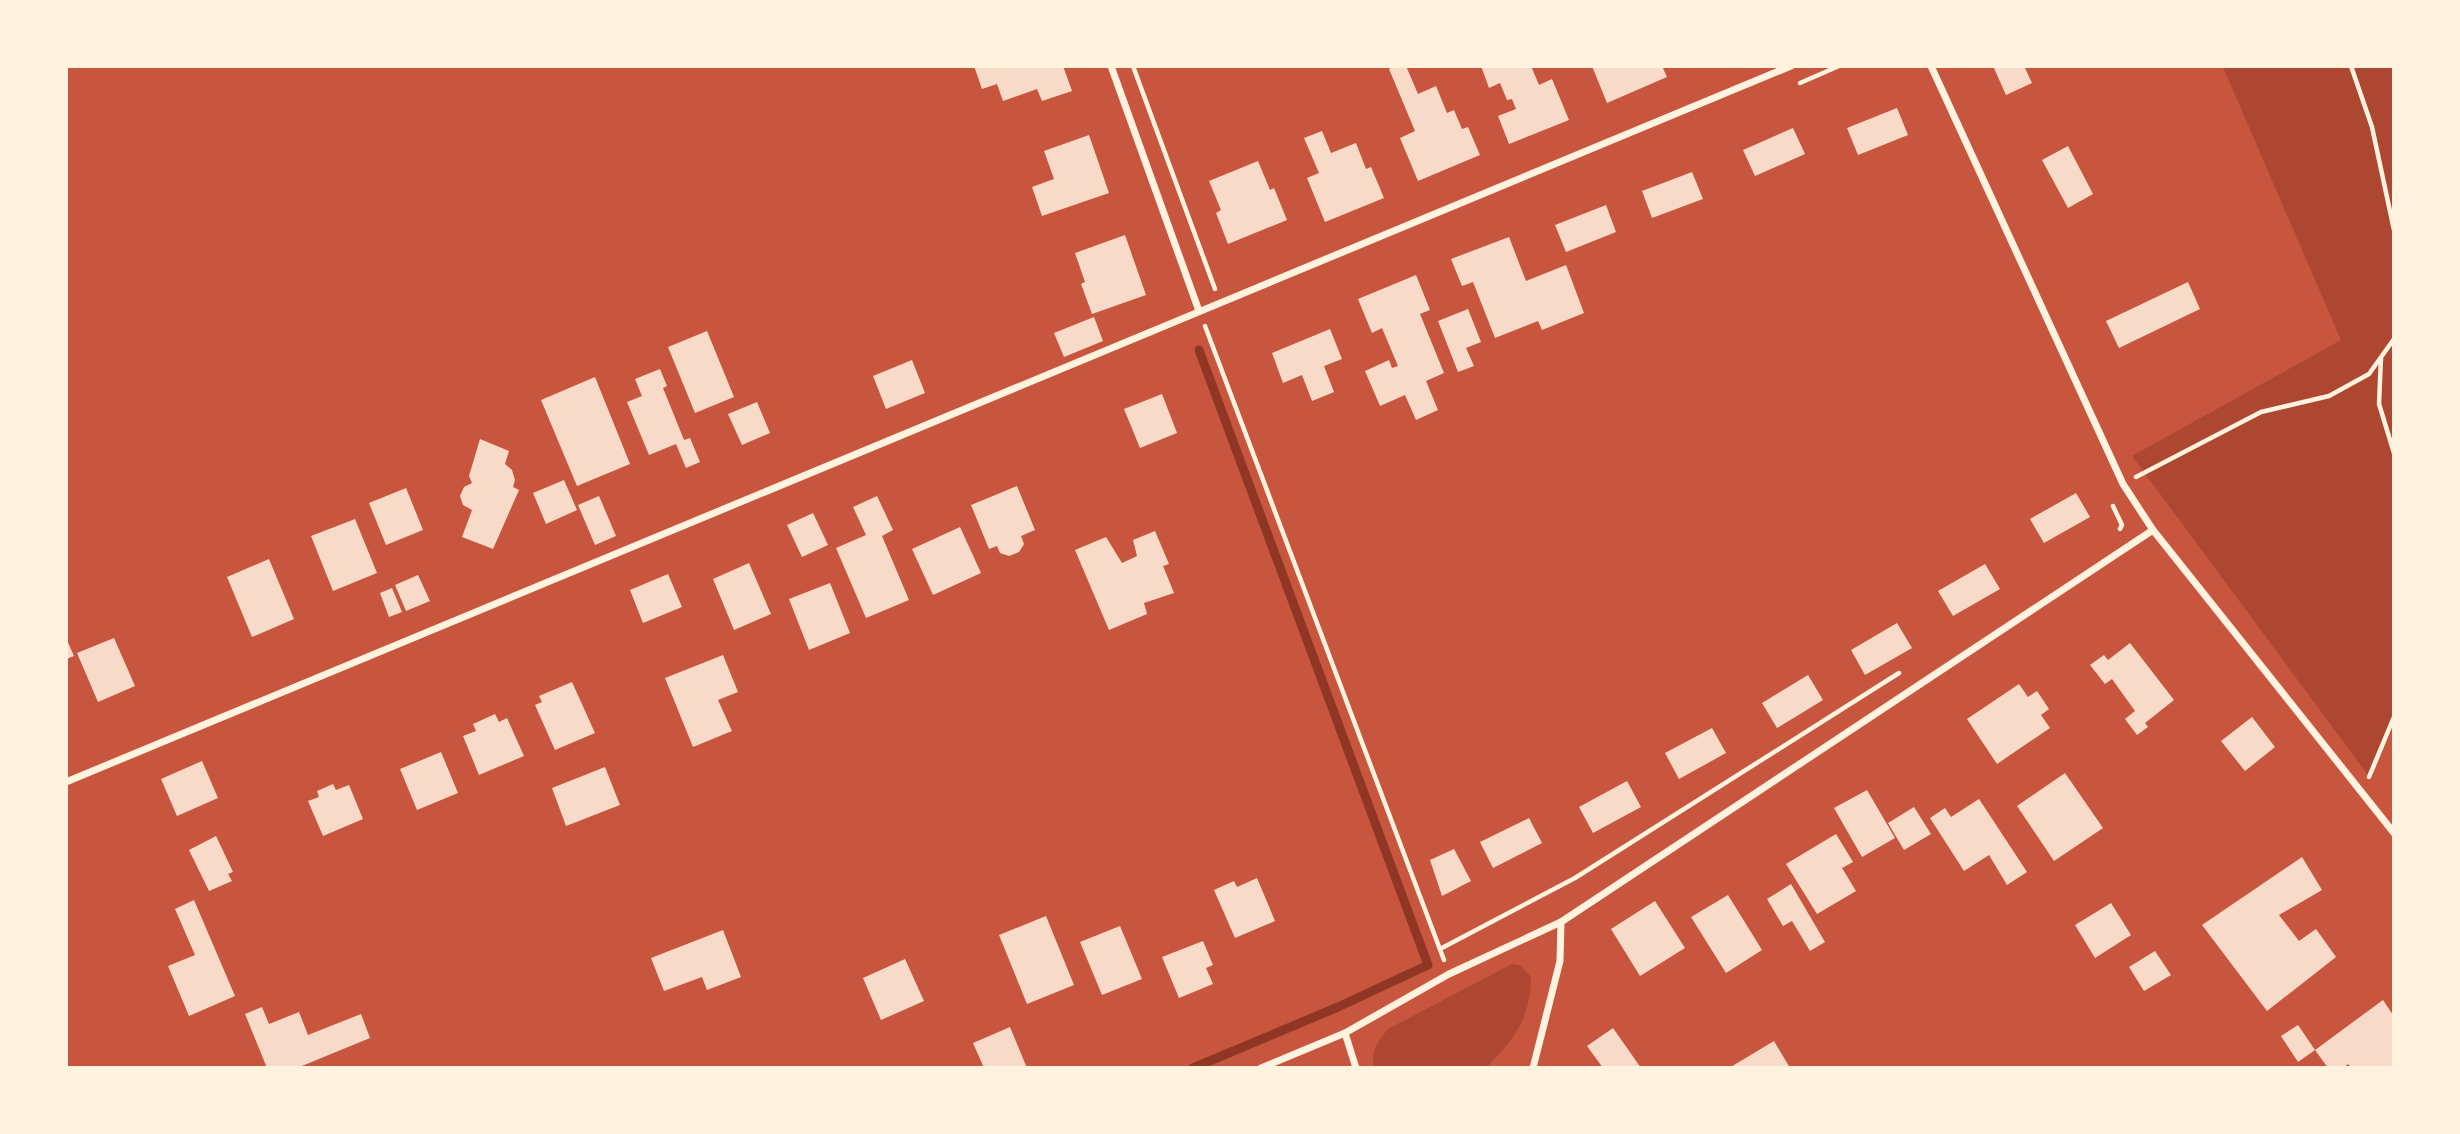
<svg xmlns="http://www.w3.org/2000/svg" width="2460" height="1134" viewBox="0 0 2460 1134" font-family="Ubuntu,sans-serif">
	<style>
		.green { fill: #ae4732 }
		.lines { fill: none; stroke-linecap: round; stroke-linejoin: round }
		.stream { stroke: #8f3625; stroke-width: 9 }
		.building { fill: #f7dbc8 }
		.path { stroke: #fff3e0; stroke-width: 4.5 }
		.minor { stroke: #fff3e0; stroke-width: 7 }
	</style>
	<rect width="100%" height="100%" fill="#c8553d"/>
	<g class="green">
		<polygon points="2223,67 2393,67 2394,720 2368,775 2132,456 2341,340"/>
		<path d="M1512,964L1520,965L1531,977C1530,1019 1515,1038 1487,1067H1374C1370,1051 1378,1041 1388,1029Z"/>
	</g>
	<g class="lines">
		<polyline class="stream" points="1193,1068 1338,1007 1428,965 1199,350"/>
	</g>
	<g class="building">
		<polygon points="974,66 1063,66 1072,91 1042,101 1037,89 1003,101 997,84 982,89"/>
		<polygon points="1394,66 1406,66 1418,94 1436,86 1447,113 1454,110 1462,129 1468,127 1480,155 1418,181 1400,138 1415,131 1389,69"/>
		<polygon points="1481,66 1531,66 1539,85 1552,79 1569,120 1509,144 1498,116 1516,109 1512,99 1507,100 1500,83 1489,88"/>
		<polygon points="1592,66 1662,66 1667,77 1607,103"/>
		<polygon points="1993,66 2024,66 2032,83 2006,95"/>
		<polygon points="1897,108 1908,135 1858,155 1847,128"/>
		<polygon points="1793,128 1805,154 1755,176 1743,150"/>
		<polygon points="1322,131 1331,153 1356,143 1366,169 1371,167 1384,198 1325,222 1307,178 1319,173 1304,138"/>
		<polygon points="1089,135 1109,193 1042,216 1032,187 1054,179 1044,151"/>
		<polygon points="2068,146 2093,194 2068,208 2042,160"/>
		<polygon points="1258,161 1270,190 1274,188 1287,220 1228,244 1216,213 1221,210 1209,181"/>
		<polygon points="1692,172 1703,199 1652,218 1642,191"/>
		<polygon points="1606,205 1616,232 1566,252 1555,225"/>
		<polygon points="1125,235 1146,295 1092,314 1081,284 1085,282 1075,253"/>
		<polygon points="1509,237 1526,281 1566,265 1584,313 1542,330 1538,321 1495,338 1473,282 1462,286 1451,259"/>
		<polygon points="1416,275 1430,310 1420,314 1444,373 1426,381 1438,410 1416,420 1405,395 1380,406 1365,371 1389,360 1392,368 1398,366 1382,328 1372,333 1358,299"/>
		<polygon points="2188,282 2200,309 2119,348 2106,321"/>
		<polygon points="1468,309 1481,342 1466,348 1474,366 1458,372 1438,321"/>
		<polygon points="1094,317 1103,341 1064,357 1054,333"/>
		<polygon points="1330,329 1342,359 1324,366 1334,392 1312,401 1302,375 1283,383 1272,353"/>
		<polygon points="707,331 734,397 695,413 668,347"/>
		<polygon points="912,360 925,393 886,409 873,376"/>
		<polygon points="660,369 667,386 663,388 684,440 690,438 700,462 686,468 676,444 649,455 627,402 642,396 635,379"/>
		<polygon points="595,377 630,464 577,486 541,400"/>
		<polygon points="1162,394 1177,433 1140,448 1124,409"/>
		<polygon points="757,402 770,433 742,445 728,414"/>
		<polygon points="480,439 509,451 505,464 512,470 515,480 513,487 519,490 493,549 462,537 472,510 463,505 460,496 464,487 472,483 469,476"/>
		<polygon points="564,480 577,510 546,524 533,493"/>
		<polygon points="1017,486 1035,530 1021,536 1024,544 1019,552 1009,556 1000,553 997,546 989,549 971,505"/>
		<polygon points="406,488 423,530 386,545 369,503"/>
		<polygon points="2076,493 2090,517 2044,543 2030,519"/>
		<polygon points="599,496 616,536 595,545 578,505"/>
		<polygon points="877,496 893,530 882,536 909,600 866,618 836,548 866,535 853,507"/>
		<polygon points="813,513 828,545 802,557 787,525"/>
		<polygon points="355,519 377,573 333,591 311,536"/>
		<polygon points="960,527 981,573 933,595 912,549"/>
		<polygon points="1155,531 1169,564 1163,566 1174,593 1144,603 1147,614 1109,630 1075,550 1106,537 1122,563 1137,556 1133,540"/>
		<polygon points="269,559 294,619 252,637 227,577"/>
		<polygon points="749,563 771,614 734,630 713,579"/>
		<polygon points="1985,564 2000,589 1953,616 1938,591"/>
		<polygon points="668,574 682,607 643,623 630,590"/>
		<polygon points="418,575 430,601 406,611 395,585"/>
		<polygon points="830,583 850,633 809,650 789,599"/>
		<polygon points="392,588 402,612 389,617 380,593"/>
		<polygon points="1897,623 1912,648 1865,675 1851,650"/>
		<polygon points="66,638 74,656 66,659"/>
		<polygon points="114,638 135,686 98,702 77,653"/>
		<polygon points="2130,643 2174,700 2145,723 2148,727 2137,735 2125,719 2135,711 2112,679 2105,684 2090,665 2104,655 2108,660"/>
		<polygon points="723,655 738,692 718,700 732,731 693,747 665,678"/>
		<polygon points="1808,675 1823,700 1777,728 1762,703"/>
		<polygon points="572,682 595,733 555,750 535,705 542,702 539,696"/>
		<polygon points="2019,684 2028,697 2037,691 2049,709 2041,715 2050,728 1997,764 1967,719"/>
		<polygon points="495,714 499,722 507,718 524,756 479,775 463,736 476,731 473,724"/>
		<polygon points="2252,717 2275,747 2245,771 2221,741"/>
		<polygon points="1712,728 1726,753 1679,779 1665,753"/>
		<polygon points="441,752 458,793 417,810 400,769"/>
		<polygon points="202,761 218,798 177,816 161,779"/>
		<polygon points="605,767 620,805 566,826 552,788"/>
		<polygon points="2065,773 2103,828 2054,861 2017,806"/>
		<polygon points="1627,781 1641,807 1593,833 1579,807"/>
		<polygon points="333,784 336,790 349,785 363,819 323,836 308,801 319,797 317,791"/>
		<polygon points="1867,790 1895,838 1862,857 1834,808"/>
		<polygon points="1979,799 2027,872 2007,885 1989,855 1964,871 1930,818 1945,808 1951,817"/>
		<polygon points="1914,807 1931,834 1904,850 1888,823"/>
		<polygon points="1529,818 1542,843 1493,868 1480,842"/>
		<polygon points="1836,834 1853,862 1842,868 1856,891 1817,914 1786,864"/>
		<polygon points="216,836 233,872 228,874 232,881 209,891 189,850"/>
		<polygon points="1454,849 1471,881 1442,896 1430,860"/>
		<polygon points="2302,857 2322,890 2279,915 2299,941 2316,929 2336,957 2267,1011 2202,925"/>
		<polygon points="1257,878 1275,921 1235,938 1214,890 1234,881 1237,887"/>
		<polygon points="1791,884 1825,942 1810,951 1792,921 1783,926 1767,899"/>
		<polygon points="1728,895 1762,950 1726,973 1691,917"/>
		<polygon points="194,900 235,996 189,1016 168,966 195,955 175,909"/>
		<polygon points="1655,901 1685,948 1640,976 1611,929"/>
		<polygon points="2111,903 2131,935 2095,958 2075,925"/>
		<polygon points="1046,916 1074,985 1027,1004 999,935"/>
		<polygon points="1120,926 1142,979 1102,995 1080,942"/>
		<polygon points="723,930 741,977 707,990 702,977 664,991 651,958"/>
		<polygon points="1203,941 1213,965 1206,968 1213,984 1179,998 1162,957"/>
		<polygon points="2155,951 2171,975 2144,991 2129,967"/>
		<polygon points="905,959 924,1001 881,1020 863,978"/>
		<polygon points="2383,1000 2393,1015 2393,1068 2351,1068 2348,1064 2343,1068 2328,1068 2315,1050 2298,1062 2281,1036 2298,1025 2315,1050"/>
		<polygon points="262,1007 269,1024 299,1012 308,1035 361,1014 370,1038 297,1068 267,1068 245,1014"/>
		<polygon points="1010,1027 1027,1068 984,1068 973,1043"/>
		<polygon points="1613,1028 1641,1068 1603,1068 1587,1046"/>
		<polygon points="1774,1041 1790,1068 1729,1068"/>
	</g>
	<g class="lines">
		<g class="path">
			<polyline points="1133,66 1215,289"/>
			<polyline points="2351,66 2372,127 2394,230"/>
			<polyline points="1800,83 1839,66"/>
			<polyline points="1205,326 1444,960"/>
			<polyline points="2381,358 2379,404 2394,453"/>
			<polyline points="2136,477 2261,412 2329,396 2369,374 2394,339"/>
			<polyline points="2113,506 2122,525 2120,529"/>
			<polyline points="2369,777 2394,717"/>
			<polyline points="1440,949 1575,878 1899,673"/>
		</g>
		<g class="minor">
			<polyline points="1111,66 1199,311"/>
			<polyline points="1931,66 2123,484 2153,530 2394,833"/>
			<polyline points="66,782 1791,66"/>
			<polyline points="1261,1068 1345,1033"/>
			<polyline points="1356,1068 1345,1033 1449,974 1561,922 2153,530"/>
			<polyline points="1533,1068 1560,961 1561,922"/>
		</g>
	</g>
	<rect width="2460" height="1134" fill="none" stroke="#fff3e0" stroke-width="136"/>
</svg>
